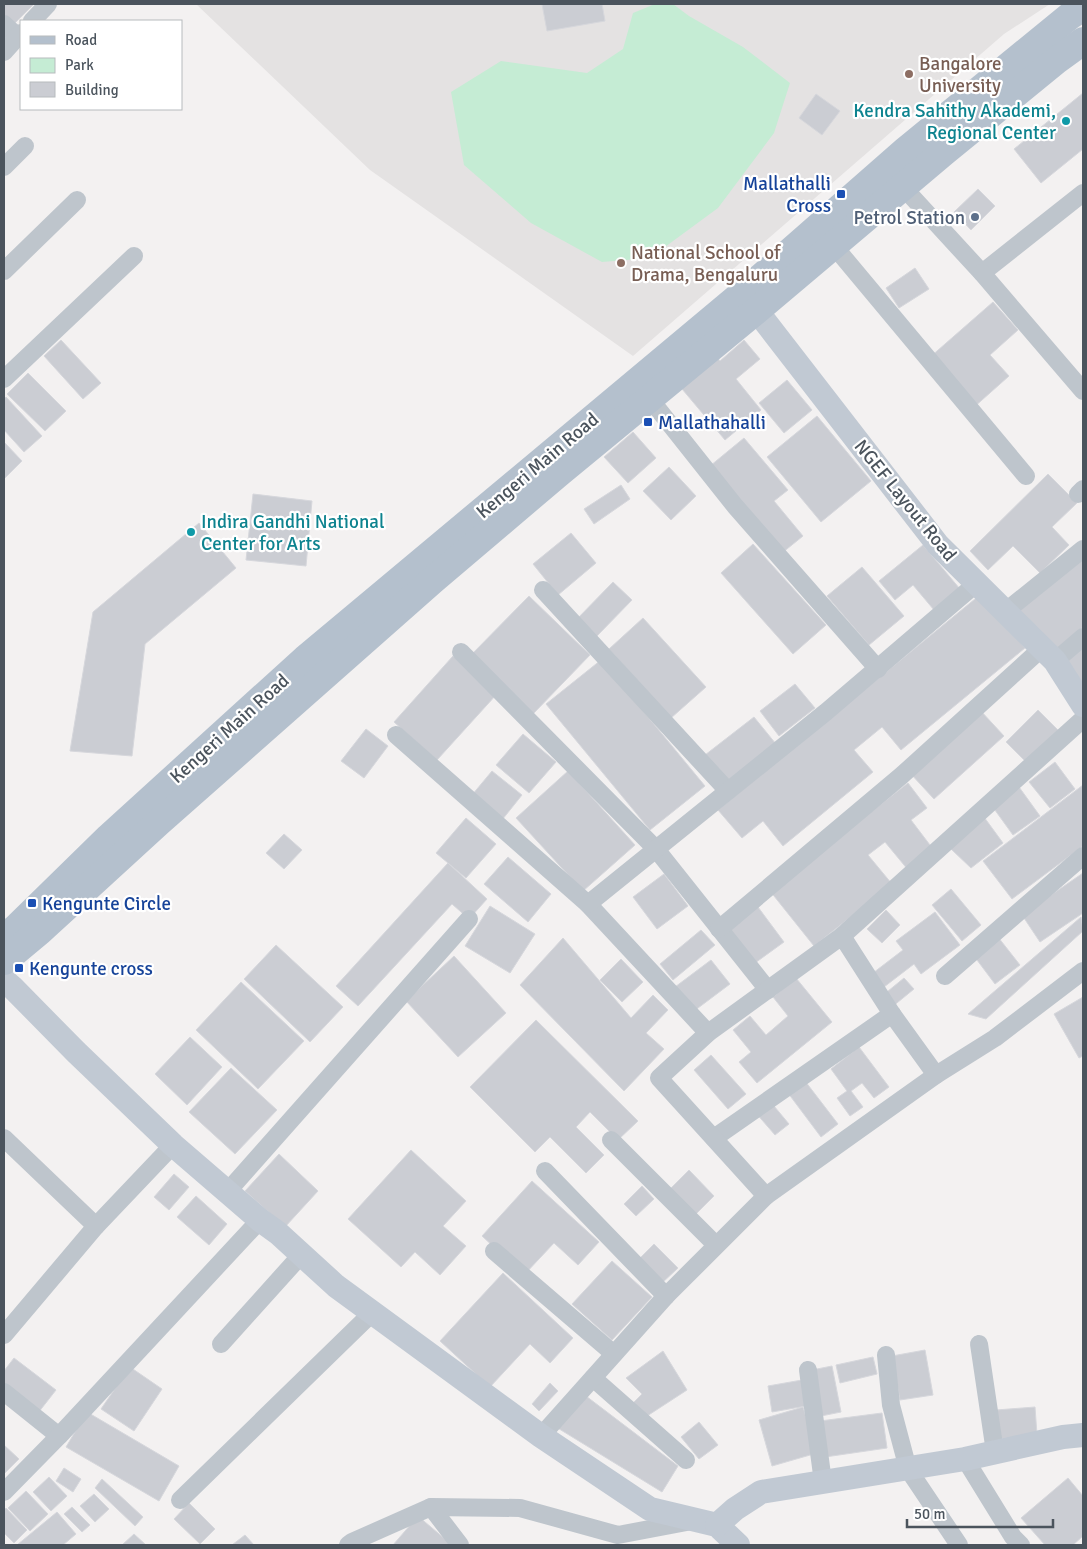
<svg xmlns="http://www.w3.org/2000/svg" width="1087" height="1549" viewBox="0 0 1087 1549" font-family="Signika,sans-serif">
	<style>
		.education { fill: #e4e2e2 }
		.green { fill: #c5ecd4 }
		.building { fill: #cbcdd3; stroke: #d6d7dc }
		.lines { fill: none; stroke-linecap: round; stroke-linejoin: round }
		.street { stroke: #bec5cc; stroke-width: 18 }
		.secondary { stroke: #c1c9d3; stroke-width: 24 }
		.primary { stroke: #b4c0cd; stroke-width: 28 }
		.education-dot { fill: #8d6e63; stroke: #fff; stroke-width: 2 }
		.culture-dot { fill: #0f9aa8; stroke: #fff; stroke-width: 2 }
		.transit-dot { fill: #1a4fb4; stroke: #fff; stroke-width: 2 }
		.service-dot { fill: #5c6f8a; stroke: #fff; stroke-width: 2 }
		.labels { text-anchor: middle; stroke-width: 4.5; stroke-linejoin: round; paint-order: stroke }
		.education-label { font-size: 19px; fill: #785e54; stroke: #fff; text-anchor: start }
		.culture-label { font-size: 19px; fill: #0d838f; stroke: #fff; text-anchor: end }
		.transit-label { font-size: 19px; fill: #164399; stroke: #fff; text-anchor: start }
		.service-label { font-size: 19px; fill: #4e5e75; stroke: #fff; text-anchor: end }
		.street-label { font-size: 19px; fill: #4b545d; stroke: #fff }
	</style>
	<rect width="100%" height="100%" fill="#f3f1f1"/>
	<polygon class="education" points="196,4 1050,4 1004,34 633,356 370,170"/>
	<polygon class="green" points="655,4 673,4 689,16 743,47 790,83 774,133 718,208 650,258 602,262 531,223 464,165 451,92 501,61 587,73 623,49 633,13"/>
	<g class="building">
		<polygon points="4,4 34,4 12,26 4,18"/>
		<polygon points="542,4 602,4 605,21 547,31"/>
		<polygon points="1083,93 1083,149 1041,183 1014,149"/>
		<polygon points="816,94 840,111 822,135 799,118"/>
		<polygon points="978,189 995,206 971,230 954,212"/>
		<polygon points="915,268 929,289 899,308 886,288"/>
		<polygon points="993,302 1018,330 990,355 1009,376 973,408 929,358"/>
		<polygon points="61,340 101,383 83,399 44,356"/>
		<polygon points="744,340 760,359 736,379 761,410 725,440 677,383 713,353 720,361"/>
		<polygon points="28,373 66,411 45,431 7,394"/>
		<polygon points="787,380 812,410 784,433 759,403"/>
		<polygon points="6,397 42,436 24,452 4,430 4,399"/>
		<polygon points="817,416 871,481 821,522 767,457"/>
		<polygon points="633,432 656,458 628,483 604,457"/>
		<polygon points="744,438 788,490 774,501 803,536 782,553 710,466"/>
		<polygon points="4,442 22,461 4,479"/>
		<polygon points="669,467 696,496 671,520 643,491"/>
		<polygon points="1048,474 1077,503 1052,527 1069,545 1040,573 1013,546 988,570 970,551"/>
		<polygon points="621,485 630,499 594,524 584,509"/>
		<polygon points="253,494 312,501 306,566 246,560"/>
		<polygon points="199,523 236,568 145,644 132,756 70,751 93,612"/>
		<polygon points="571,533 596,563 558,595 533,564"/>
		<polygon points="753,544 826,625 793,654 721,573"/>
		<polygon points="923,545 960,589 934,610 913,585 895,600 879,581"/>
		<polygon points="1083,553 1083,627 1054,651 1018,608"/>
		<polygon points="862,567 904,616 869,645 827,596"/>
		<polygon points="613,582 632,600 596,637 577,619"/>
		<polygon points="981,594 1025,648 901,750 882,727 854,750 873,772 783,846 763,821 742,838 718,810"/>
		<polygon points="529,596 590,655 533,714 471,655"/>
		<polygon points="643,618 706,687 671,718 609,649"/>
		<polygon points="1083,641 1083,687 1061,659"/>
		<polygon points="453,656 496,695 437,760 394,722"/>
		<polygon points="601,660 705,786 650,830 546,704"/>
		<polygon points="795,684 815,708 779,736 760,711"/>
		<polygon points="980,710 1004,736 934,799 910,773"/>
		<polygon points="1038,710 1060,732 1027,763 1006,742"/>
		<polygon points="754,717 776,744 727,783 705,755"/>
		<polygon points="366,729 388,746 364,778 341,761"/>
		<polygon points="523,734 556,762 529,793 496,765"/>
		<polygon points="1055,762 1075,789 1050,808 1029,782"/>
		<polygon points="492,771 522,795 502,820 472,795"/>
		<polygon points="568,771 635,845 583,891 516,818"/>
		<polygon points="908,783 927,808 911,820 933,849 909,871 885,842 868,855 892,884 814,946 770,891"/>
		<polygon points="1083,785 1083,846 1012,899 983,861"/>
		<polygon points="1019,787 1040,816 1013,835 992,806"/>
		<polygon points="984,817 1003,843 971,868 951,849"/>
		<polygon points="466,818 496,844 466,878 436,853"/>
		<polygon points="284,834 302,850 284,869 266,853"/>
		<polygon points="508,857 551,894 528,922 484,884"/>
		<polygon points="448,863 487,899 469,919 452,904 358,1006 336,986"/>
		<polygon points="1083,873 1083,913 1040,942 1022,915"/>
		<polygon points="664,874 688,906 657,929 633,897"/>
		<polygon points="951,889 981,925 962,941 932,905"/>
		<polygon points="755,903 784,942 755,963 726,925"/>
		<polygon points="490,906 535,934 510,973 465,946"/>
		<polygon points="886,910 900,925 882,943 867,929"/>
		<polygon points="935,912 960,945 921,974 914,964 884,987 873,973 903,950 896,941"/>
		<polygon points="1081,917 1083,931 986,1019 968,1014"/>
		<polygon points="701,930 715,945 673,980 660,964"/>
		<polygon points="998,937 1020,965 995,984 974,956"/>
		<polygon points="563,938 631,1018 653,995 668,1010 646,1033 664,1049 624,1091 520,985"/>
		<polygon points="276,945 343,1007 310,1042 244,979"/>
		<polygon points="454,956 506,1013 458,1057 406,1001"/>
		<polygon points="621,959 643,982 622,1002 600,980"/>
		<polygon points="711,960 730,984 694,1011 675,987"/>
		<polygon points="796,978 832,1022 757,1083 739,1062 751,1052 733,1030 750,1016 766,1035 788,1016 773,997"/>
		<polygon points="904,978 914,989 892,1007 882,996"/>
		<polygon points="241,982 304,1041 258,1089 196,1030"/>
		<polygon points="1083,997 1083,1056 1079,1058 1054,1014"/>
		<polygon points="536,1020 638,1121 618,1140 590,1112 576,1127 604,1155 586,1173 550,1137 535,1152 470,1087"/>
		<polygon points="190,1037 222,1067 187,1105 155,1074"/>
		<polygon points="859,1047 889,1087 874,1098 862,1083 851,1091 863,1107 850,1116 837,1098 847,1091 831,1069"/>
		<polygon points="711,1055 746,1094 728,1109 694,1070"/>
		<polygon points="231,1068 277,1110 235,1154 189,1112"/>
		<polygon points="805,1081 838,1124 821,1137 788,1093"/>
		<polygon points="769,1100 789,1124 775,1135 755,1112"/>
		<polygon points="411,1150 466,1201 443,1226 466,1246 440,1275 415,1252 401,1267 348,1219"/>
		<polygon points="279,1154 318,1191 285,1227 245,1191"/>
		<polygon points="689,1170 714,1196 692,1218 667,1192"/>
		<polygon points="174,1174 189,1187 169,1210 154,1197"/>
		<polygon points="532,1181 599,1242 578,1265 554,1243 524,1275 482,1236"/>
		<polygon points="642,1186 654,1199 636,1216 624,1204"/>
		<polygon points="196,1196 227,1224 209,1245 177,1217"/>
		<polygon points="654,1244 678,1268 661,1284 637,1261"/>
		<polygon points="612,1261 652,1297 612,1340 572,1304"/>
		<polygon points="503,1273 573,1338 550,1363 530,1344 490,1387 440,1341"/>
		<polygon points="925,1350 933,1395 900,1400 892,1356"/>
		<polygon points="663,1351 687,1390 644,1418 630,1406 642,1394 626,1378"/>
		<polygon points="873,1357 877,1374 840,1383 836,1365"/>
		<polygon points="14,1358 56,1390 38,1413 4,1385 4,1371"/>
		<polygon points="832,1366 841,1412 821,1416 812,1370"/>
		<polygon points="130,1367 162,1389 134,1431 101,1409"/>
		<polygon points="802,1380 806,1406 772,1412 768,1386"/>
		<polygon points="550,1383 558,1391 539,1411 532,1404"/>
		<polygon points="582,1393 678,1466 662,1492 556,1427"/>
		<polygon points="803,1407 817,1453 772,1466 759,1420"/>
		<polygon points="1035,1407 1037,1435 998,1439 996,1410"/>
		<polygon points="87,1412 179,1466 159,1501 66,1447"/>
		<polygon points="882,1413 887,1448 825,1457 820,1421"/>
		<polygon points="699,1422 718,1445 699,1459 681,1437"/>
		<polygon points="4,1445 19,1459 5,1473 4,1472"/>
		<polygon points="64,1468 81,1479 73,1492 56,1481"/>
		<polygon points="49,1477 67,1496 51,1511 33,1492"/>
		<polygon points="1068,1478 1083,1496 1083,1536 1073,1545 1045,1545 1021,1518"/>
		<polygon points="102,1479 143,1517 135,1526 95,1488"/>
		<polygon points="26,1491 48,1514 30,1531 8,1508"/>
		<polygon points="94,1494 109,1509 95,1522 80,1506"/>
		<polygon points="189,1503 215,1529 200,1544 174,1519"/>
		<polygon points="72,1507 90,1525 82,1532 64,1514"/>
		<polygon points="6,1508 27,1530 14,1543 4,1533 4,1510"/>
		<polygon points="57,1512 76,1534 63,1545 17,1545"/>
		<polygon points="418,1516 452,1545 393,1545"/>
		<polygon points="134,1534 146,1545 122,1545"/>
		<polygon points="245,1535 254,1545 232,1545"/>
	</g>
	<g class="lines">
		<g class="street">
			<polyline points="32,21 48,4"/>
			<polyline points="4,24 18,37"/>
			<polyline points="4,52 21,33"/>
			<polyline points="4,167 25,146"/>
			<polyline points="903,187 982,273 1083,193"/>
			<polyline points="834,246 1026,476"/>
			<polyline points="4,271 77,200"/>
			<polyline points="982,273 1083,391"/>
			<polyline points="4,379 134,256"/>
			<polyline points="650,399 735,506 878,669"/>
			<polyline points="1078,494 1083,489"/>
			<polyline points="543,590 728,791"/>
			<polyline points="1006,611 1083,549"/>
			<polyline points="461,652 656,849 768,990"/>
			<polyline points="1055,661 1083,637"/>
			<polyline points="396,735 588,904 708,1033"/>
			<polyline points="588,904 826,712 977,583"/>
			<polyline points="719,929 901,776 1042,648"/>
			<polyline points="842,936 1083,719"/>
			<polyline points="945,976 1083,856"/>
			<polyline points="4,1138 96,1226"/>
			<polyline points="714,1138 892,1014"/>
			<polyline points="611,1140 716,1245"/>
			<polyline points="545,1171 666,1296"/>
			<polyline points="228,1191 469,919"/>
			<polyline points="766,1196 659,1078 708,1033 842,936 892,1014 936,1075"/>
			<polyline points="494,1251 614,1354"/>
			<polyline points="4,1335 96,1226 173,1145"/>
			<polyline points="221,1344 302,1254"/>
			<polyline points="979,1344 995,1452"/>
			<polyline points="886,1355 891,1405 908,1469 959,1545"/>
			<polyline points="808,1370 823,1482"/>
			<polyline points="593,1378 686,1460"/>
			<polyline points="4,1392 59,1436"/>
			<polyline points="541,1436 666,1296 766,1196 936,1075 995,1038 1083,971"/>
			<polyline points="965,1459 1013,1537 1021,1545"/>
			<polyline points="4,1492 59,1436 260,1220"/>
			<polyline points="180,1500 373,1312"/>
			<polyline points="431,1507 460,1545"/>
			<polyline points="348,1545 352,1542 431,1507 520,1508 618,1535 692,1521"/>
		</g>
		<g class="secondary">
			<polyline points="746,297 938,545 1055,661 1083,705"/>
			<polyline points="4,980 12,987 76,1052 173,1145 260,1220 278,1233 336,1286 541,1436 650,1509 717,1525 738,1545"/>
			<polyline points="717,1525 735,1509 761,1492 965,1459 1063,1437 1083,1435"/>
		</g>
		<g class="primary">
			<polyline points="4,938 16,928 109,837 305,659 743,293 906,150 1071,15 1083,7"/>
			<polyline points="4,961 40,931 158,823 433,580 559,473 757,310 944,152 1057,60 1083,41"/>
		</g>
	</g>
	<g class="education-dot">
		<circle cx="909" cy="74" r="5"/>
		<circle cx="621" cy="263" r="5"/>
	</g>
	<g class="culture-dot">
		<circle cx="1066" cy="121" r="5"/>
		<circle cx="191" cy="532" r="5"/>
	</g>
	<g class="transit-dot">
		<rect x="836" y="189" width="10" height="10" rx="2.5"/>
		<rect x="643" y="417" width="10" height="10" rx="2.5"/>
		<rect x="27" y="898" width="10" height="10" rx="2.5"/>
		<rect x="14" y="963" width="10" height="10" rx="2.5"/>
	</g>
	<circle class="service-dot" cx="975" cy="217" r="5"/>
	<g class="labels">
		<g class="education-label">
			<text x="919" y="70">Bangalore<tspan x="919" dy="22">University</tspan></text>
			<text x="631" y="259">National School of<tspan x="631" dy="22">Drama, Bengaluru</tspan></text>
		</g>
		<g class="culture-label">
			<text x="1056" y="117">Kendra Sahithy Akademi,<tspan x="1056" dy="22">Regional Center</tspan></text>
			<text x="201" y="528" text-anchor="start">Indira Gandhi National<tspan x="201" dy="22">Center for Arts</tspan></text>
		</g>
		<g class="transit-label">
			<text x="831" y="190" text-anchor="end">Mallathalli<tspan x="831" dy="22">Cross</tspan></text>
			<text x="658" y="429">Mallathahalli</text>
			<text x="42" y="910">Kengunte Circle</text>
			<text x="29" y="975">Kengunte cross</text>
		</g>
		<g class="service-label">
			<text x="965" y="224">Petrol Station</text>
		</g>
		<g class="street-label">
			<text transform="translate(537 465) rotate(-40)" y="7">Kengeri Main Road</text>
			<text transform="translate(906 500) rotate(51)" y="7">NGEF Layout Road</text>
			<text transform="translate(229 728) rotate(-42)" y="7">Kengeri Main Road</text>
		</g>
	</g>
	<rect width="1087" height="1549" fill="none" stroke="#4b545d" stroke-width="10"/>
	<rect x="20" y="20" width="162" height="90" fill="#ffffff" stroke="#b7bbbe"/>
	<rect x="30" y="36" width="25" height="8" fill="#b4c0cd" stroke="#b7bbbe"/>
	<text x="65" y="45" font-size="15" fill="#4b545d">Road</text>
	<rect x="30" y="58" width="25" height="15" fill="#c5ecd4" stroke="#b7bbbe"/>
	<text x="65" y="70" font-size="15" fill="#4b545d">Park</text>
	<rect x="30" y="82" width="25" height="15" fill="#cbcdd3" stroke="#b7bbbe"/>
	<text x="65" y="95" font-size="15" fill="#4b545d">Building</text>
	<path d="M907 1519v8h146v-8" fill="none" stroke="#4b545d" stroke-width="2.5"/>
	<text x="914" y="1519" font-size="15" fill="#4b545d" stroke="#ffffff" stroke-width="4" paint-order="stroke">50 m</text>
</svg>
